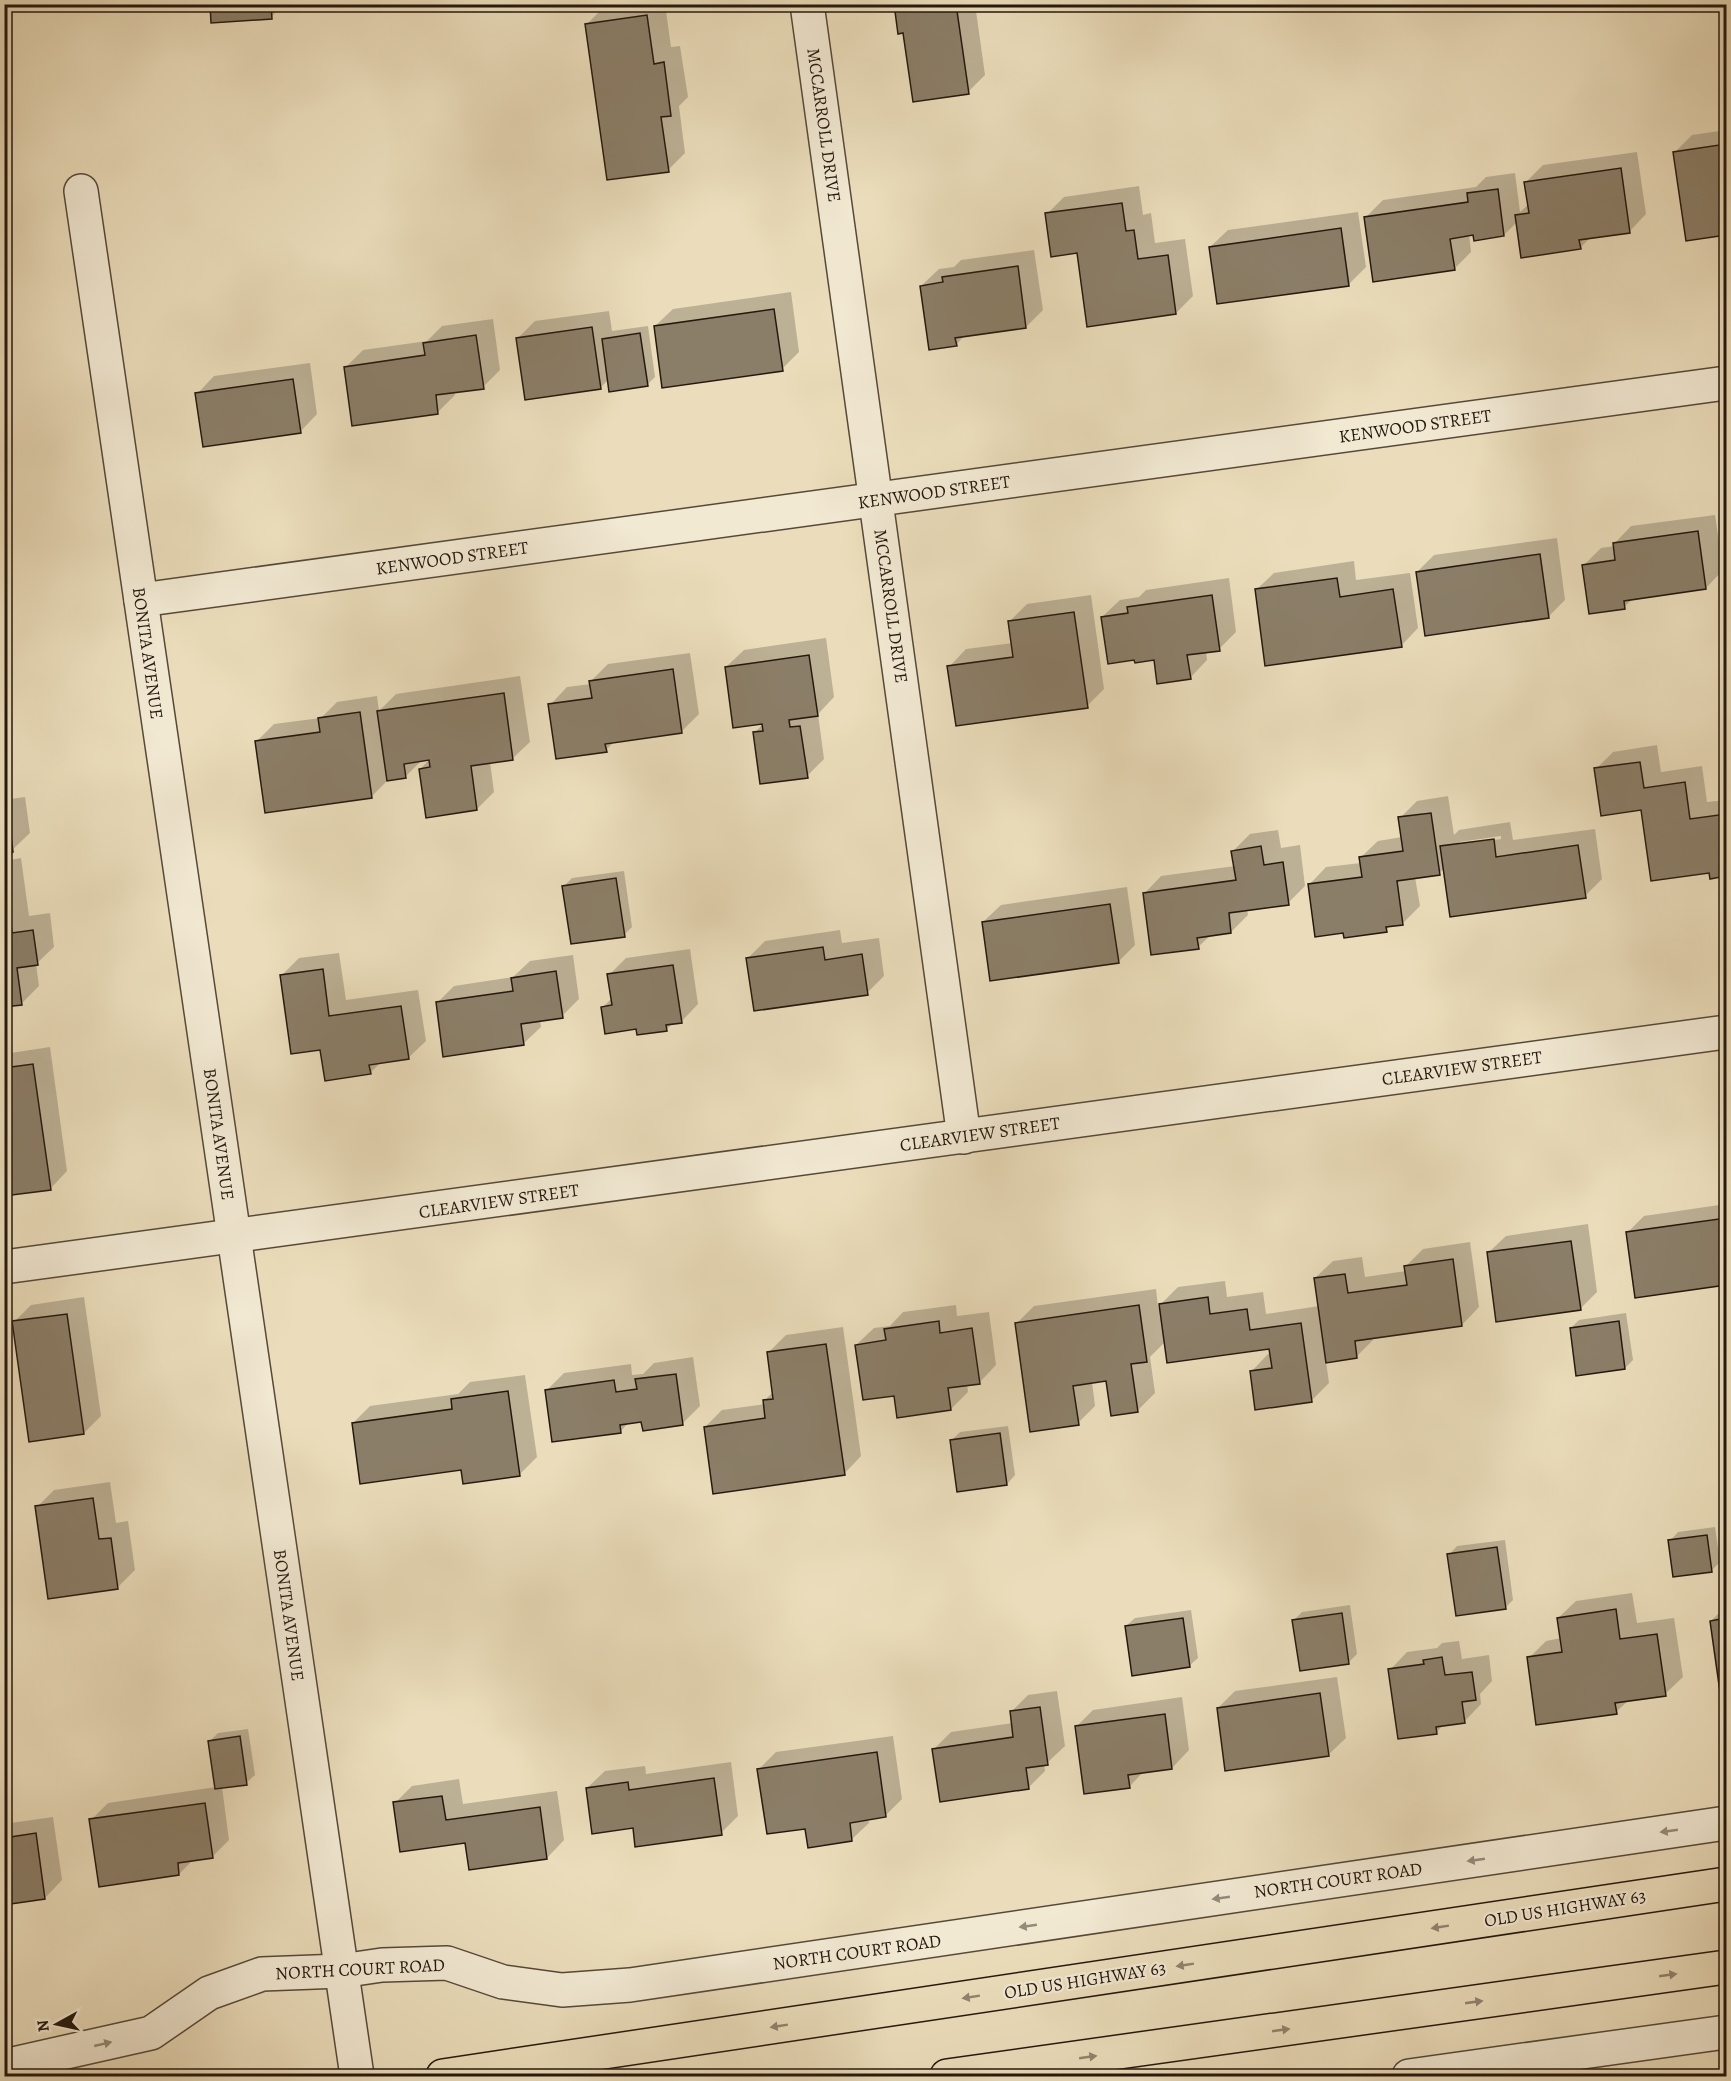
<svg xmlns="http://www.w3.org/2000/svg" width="1731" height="2081" viewBox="0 0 1731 2081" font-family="Alegreya,serif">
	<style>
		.shadow { fill: #0003; fill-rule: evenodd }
		.building { fill: #8b7e68; stroke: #24180f; stroke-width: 1.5 }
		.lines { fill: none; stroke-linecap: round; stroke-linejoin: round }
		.street-casing { stroke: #56493a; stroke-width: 36 }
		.highway-casing { stroke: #24180f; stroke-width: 36 }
		.street { stroke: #f2e9d3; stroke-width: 33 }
		.highway { stroke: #ebddbb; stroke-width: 33 }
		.oneway { fill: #958b7b }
		.oneway2 { fill: #91846e }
		.labels { text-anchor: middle; stroke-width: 4.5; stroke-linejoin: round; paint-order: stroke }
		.street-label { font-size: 18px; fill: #24180f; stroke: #f2e9d3 }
	</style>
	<rect width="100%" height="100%" fill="#ebddbb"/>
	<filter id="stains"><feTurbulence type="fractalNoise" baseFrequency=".00333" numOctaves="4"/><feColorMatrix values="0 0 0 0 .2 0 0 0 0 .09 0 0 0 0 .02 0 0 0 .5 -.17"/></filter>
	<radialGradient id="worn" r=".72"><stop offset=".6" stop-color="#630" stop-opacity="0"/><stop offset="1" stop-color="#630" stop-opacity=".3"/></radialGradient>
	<g class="shadow">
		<polygon points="211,4 284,4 271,17"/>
		<polygon points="620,4 665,4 671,47 680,46 688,97 679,106 685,153 668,170 587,24 604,7"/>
		<polygon points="896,4 975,4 985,75 968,92 904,31"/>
		<polygon points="1726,130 1726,234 1687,239 1675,152 1692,135"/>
		<polygon points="1637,152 1646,214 1629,232 1591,237 1580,248 1518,221 1504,235 1469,234 1471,252 1454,269 1366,217 1383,200 1476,187 1486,177 1515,173 1520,212 1529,204 1526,182 1543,165"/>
		<polygon points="1139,186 1143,215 1151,213 1155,243 1185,239 1193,296 1176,313 1078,252 1047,214 1064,197"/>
		<polygon points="1358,212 1366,267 1349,284 1210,247 1228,230"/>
		<polygon points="1034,250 1043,310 1026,327 965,335 956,345 921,286 939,269 954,267 961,260"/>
		<polygon points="791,292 799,352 782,369 655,326 673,309"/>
		<polygon points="609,311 612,331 648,326 655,377 647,385 609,379 600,388 517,339 535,321"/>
		<polygon points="493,319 500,370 483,387 454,391 455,395 438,412 346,367 363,350 427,341 442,326"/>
		<polygon points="310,363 317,414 300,432 197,394 214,376"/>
		<polygon points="1715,515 1723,570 1706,588 1634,598 1624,607 1584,565 1601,548 1615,546 1614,544 1631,526"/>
		<polygon points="1557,538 1565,600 1548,617 1417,572 1434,555"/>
		<polygon points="1354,561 1356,580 1410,573 1418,628 1401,646 1256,590 1274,573"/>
		<polygon points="1229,578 1236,632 1219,649 1206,651 1207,660 1190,678 1155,658 1102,617 1120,600 1139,597 1146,590"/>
		<polygon points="1091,595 1104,689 1087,706 949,667 966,649 1013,643 1010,621 1027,604"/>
		<polygon points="826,638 834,697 818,714 824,759 807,776 754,733 765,722 726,667 744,650"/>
		<polygon points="690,653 699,714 681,732 615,741 606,750 550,705 567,687 591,684 591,681 608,664"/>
		<polygon points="520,676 530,742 512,759 490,762 494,792 477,809 420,769 431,758 422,760 405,777 389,779 372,796 257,741 274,724 321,718 337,702 377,696 379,711 396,694"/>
		<polygon points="1657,745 1661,772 1702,766 1707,802 1726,800 1726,875 1711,877 1710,871 1643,809 1596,769 1613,752"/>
		<polygon points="4,761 10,799 25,797 30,833 12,850 4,851"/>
		<path d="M1448,796L1454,835L1459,830L1510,822L1513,840L1595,829L1602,879L1585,896L1445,868L1439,873L1415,877L1420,906L1402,924L1391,925L1386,930L1309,885L1326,867L1361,863L1360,858L1378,841L1402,837L1400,818L1417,801ZM1501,836V839L1459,845V842Z"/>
		<polygon points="1278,830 1281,848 1300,845 1305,886 1288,903 1247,909 1248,915 1231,932 1211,935 1198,947 1144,894 1161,876 1235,866 1233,851 1250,834"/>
		<polygon points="21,858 29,916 50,913 54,947 36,964 39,986 22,1003 4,1006 4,861"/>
		<polygon points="624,871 632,927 624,935 564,886 572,878"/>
		<polygon points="1127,887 1135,945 1118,962 983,922 1001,905"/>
		<polygon points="840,930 842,943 879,938 884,976 867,993 748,958 765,941"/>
		<polygon points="690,949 698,1004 681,1022 673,1023 666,1030 637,1028 603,1007 612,998 609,975 626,958"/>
		<polygon points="339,953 346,1000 418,990 426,1041 408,1058 381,1062 370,1073 321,1048 282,975 299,958"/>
		<polygon points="573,955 579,999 562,1016 540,1020 541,1027 523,1044 437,1003 454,986 513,977 530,961"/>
		<polygon points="50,1047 67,1171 50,1189 4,1195 4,1054"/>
		<polygon points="1726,1204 1726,1284 1636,1296 1627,1233 1644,1216"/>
		<polygon points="1588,1224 1597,1292 1580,1309 1488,1253 1506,1236"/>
		<polygon points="1470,1242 1479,1307 1462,1325 1373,1337 1373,1340 1356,1357 1326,1361 1329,1383 1312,1400 1251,1372 1268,1354 1271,1354 1270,1347 1166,1341 1150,1357 1155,1393 1137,1411 1107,1379 1092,1382 1095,1406 1078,1423 1017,1323 1034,1306 1156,1289 1158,1307 1178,1287 1225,1281 1227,1297 1263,1292 1266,1314 1319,1306 1315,1278 1333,1261 1362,1257 1365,1277 1406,1271 1406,1266 1423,1249"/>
		<polygon points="84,1297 101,1416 84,1433 14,1322 31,1305"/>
		<polygon points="956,1305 957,1316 989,1312 996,1365 979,1383 967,1384 968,1392 951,1409 895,1394 856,1345 874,1328 890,1326 903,1312"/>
		<polygon points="1626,1313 1633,1360 1625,1368 1571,1328 1579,1320"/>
		<polygon points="843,1327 861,1456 844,1474 705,1427 722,1410 765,1404 764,1401 774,1391 768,1353 786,1335"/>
		<polygon points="693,1357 700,1406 682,1424 643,1420 629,1422 621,1431 547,1390 564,1373 631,1364 632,1375 643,1374 654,1363"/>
		<polygon points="525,1375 537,1457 520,1474 462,1468 353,1423 370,1406 458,1394 470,1382"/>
		<polygon points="1008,1426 1015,1475 1007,1484 951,1441 960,1432"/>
		<polygon points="110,1482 116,1523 128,1521 135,1570 118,1587 37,1507 54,1490"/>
		<polygon points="1715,1527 1720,1562 1712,1570 1670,1541 1678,1532"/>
		<polygon points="1505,1540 1513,1600 1505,1608 1449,1555 1457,1546"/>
		<polygon points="1632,1593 1637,1623 1674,1618 1683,1677 1665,1694 1629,1700 1616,1712 1529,1658 1546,1641 1561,1638 1558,1618 1576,1601"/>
		<polygon points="1350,1605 1357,1654 1349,1662 1294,1620 1302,1612"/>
		<polygon points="1726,1606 1726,1696 1722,1697 1711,1621"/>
		<polygon points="1191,1610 1198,1658 1189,1666 1126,1626 1135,1618"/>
		<polygon points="1459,1641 1462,1659 1489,1655 1492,1681 1480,1694 1481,1704 1464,1722 1444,1724 1436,1733 1390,1670 1407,1652 1437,1648 1442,1643"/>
		<polygon points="1337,1677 1346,1738 1328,1755 1218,1708 1235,1691"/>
		<polygon points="1057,1691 1065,1746 1047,1763 1044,1764 1045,1771 1028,1788 934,1749 951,1732 1013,1723 1011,1712 1028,1695"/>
		<polygon points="1182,1697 1189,1750 1172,1768 1144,1771 1130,1786 1076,1727 1093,1710"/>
		<polygon points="248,1729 255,1775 246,1783 222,1787 229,1840 212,1857 193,1860 179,1874 91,1820 108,1803 216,1787 210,1741 218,1733"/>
		<polygon points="893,1736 902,1799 885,1816 868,1818 869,1823 851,1840 806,1827 759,1769 776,1752"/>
		<polygon points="731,1762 738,1816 721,1833 634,1827 587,1788 605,1771 645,1766 646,1774"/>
		<polygon points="459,1779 463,1804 557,1791 564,1840 547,1858 466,1842 395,1803 412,1786"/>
		<polygon points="53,1817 62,1880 45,1898 4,1903 4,1824"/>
	</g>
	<g class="building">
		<polygon points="210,4 271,4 272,19 211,23"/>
		<polygon points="894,4 956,4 969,94 913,102 903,33 898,34"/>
		<polygon points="647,15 654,64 664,62 671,116 661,117 669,172 607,180 585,24"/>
		<polygon points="1726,144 1726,235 1686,241 1673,152"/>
		<polygon points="1621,168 1630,233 1579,240 1581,249 1521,258 1515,215 1529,213 1524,182"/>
		<polygon points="1498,189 1504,236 1474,241 1473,235 1450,239 1455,270 1373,282 1364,217 1468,202 1467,193"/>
		<polygon points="1122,203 1126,231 1134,230 1138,259 1168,255 1176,314 1087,327 1077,253 1051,257 1045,213"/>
		<polygon points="1341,228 1349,286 1217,304 1209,247"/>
		<polygon points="1018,266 1026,328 955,338 957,346 929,350 920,286 943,282 942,277"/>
		<polygon points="774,309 783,371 662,388 654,326"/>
		<polygon points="592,327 601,389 525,400 516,338"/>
		<polygon points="640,333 648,386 609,392 602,339"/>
		<polygon points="476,335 484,389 436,395 438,414 352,426 344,367 425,355 423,343"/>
		<polygon points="293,379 301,433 203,447 195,393"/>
		<polygon points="1698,531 1706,589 1624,601 1625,609 1589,614 1582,565 1615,560 1613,543"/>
		<polygon points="1726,532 1726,572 1721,533"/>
		<polygon points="1540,554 1549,618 1425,636 1416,572"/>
		<polygon points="1337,578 1340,597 1393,589 1402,647 1265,666 1255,589"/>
		<polygon points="1212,595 1220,651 1187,655 1191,679 1157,684 1154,660 1135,663 1134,660 1108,664 1101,617 1128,613 1127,607"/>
		<polygon points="1074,612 1088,708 956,726 947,666 1013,657 1008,621"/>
		<polygon points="809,655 818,716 789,720 790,727 800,726 808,778 760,784 753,732 763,731 762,724 733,728 725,667"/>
		<polygon points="673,669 682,733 605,744 607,752 556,759 548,704 592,698 589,681"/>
		<polygon points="504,693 513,760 471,766 477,810 426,818 419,769 430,767 429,760 404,764 406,778 387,781 377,711"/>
		<polygon points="360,712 372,798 265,813 255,741 320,732 318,718"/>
		<polygon points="1640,762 1644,788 1685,782 1690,819 1726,814 1726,876 1710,879 1709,873 1651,881 1641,810 1601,816 1594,768"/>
		<polygon points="8,813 13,852 4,853 4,814"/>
		<polygon points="1431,813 1440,875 1397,881 1403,925 1386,927 1387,932 1344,938 1343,933 1315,937 1308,884 1362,877 1359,857 1403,851 1398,817"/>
		<polygon points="1494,839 1496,857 1578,845 1586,898 1450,917 1440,846"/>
		<polygon points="1261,846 1264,865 1283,862 1289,905 1229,913 1231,933 1197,938 1199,949 1151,955 1143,893 1236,880 1231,851"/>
		<polygon points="4,877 12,933 33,930 38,965 17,968 22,1005 4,1007"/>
		<polygon points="616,878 625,937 571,944 562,886"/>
		<polygon points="1110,904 1119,963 990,981 982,922"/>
		<polygon points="823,947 825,960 862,954 868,995 754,1011 746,958"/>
		<polygon points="673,965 682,1023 666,1025 667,1031 637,1035 636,1029 605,1034 601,1007 612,1005 607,974"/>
		<polygon points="323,969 329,1016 401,1006 409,1059 369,1065 371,1074 325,1081 320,1050 291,1054 280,975"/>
		<polygon points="556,971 563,1018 521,1024 524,1045 443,1057 436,1002 513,991 511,978"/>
		<polygon points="33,1064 51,1190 4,1196 4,1068"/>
		<polygon points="1726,1218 1726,1285 1635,1298 1626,1232"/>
		<polygon points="1571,1241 1581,1310 1496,1322 1487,1252"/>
		<polygon points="1453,1259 1462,1326 1355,1341 1357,1358 1326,1363 1314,1278 1345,1274 1348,1293 1407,1285 1404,1266"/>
		<polygon points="1208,1297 1210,1314 1247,1309 1250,1330 1301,1323 1312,1402 1255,1410 1250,1371 1272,1368 1269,1349 1167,1363 1159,1304"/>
		<polygon points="1139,1305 1147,1362 1131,1364 1138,1412 1111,1416 1106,1381 1073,1386 1079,1425 1030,1432 1015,1323"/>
		<polygon points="67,1314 84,1434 29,1442 12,1321"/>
		<polygon points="939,1321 940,1333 972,1328 980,1384 948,1388 951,1410 897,1418 894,1396 863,1400 855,1345 886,1340 884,1329"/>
		<polygon points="1619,1321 1625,1369 1576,1376 1570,1328"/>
		<polygon points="826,1344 845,1475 713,1494 704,1427 765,1418 763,1400 773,1399 767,1352"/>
		<polygon points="676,1374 683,1425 643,1431 641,1422 620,1425 621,1433 552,1442 545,1390 614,1380 616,1392 637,1389 635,1379"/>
		<polygon points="508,1391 520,1476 463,1484 461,1470 360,1484 352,1423 452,1409 451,1399"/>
		<polygon points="1000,1433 1007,1485 957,1492 950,1440"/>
		<polygon points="93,1498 99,1539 111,1538 118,1589 48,1599 35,1506"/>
		<polygon points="1707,1535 1712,1572 1673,1577 1668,1540"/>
		<polygon points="1497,1547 1506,1609 1456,1616 1447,1554"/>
		<polygon points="1616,1609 1620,1639 1657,1634 1666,1696 1615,1703 1617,1714 1536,1725 1527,1657 1562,1652 1557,1618"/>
		<polygon points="1342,1613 1349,1664 1300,1671 1292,1620"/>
		<polygon points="1183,1618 1190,1667 1132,1676 1125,1626"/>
		<polygon points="1726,1618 1726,1698 1721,1699 1710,1621"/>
		<polygon points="1442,1657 1445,1675 1472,1672 1476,1700 1462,1702 1465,1723 1436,1727 1437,1734 1398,1739 1388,1669 1424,1664 1423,1660"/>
		<polygon points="1320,1693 1329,1756 1225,1771 1217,1708"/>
		<polygon points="1040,1707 1048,1765 1026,1768 1029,1789 940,1802 932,1749 1013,1737 1010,1711"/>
		<polygon points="1165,1714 1172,1769 1128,1775 1130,1788 1084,1794 1075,1726"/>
		<polygon points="240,1736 247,1785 215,1789 208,1741"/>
		<polygon points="877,1752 886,1817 850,1823 852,1841 808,1848 805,1829 767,1834 757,1769"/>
		<polygon points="714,1778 722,1835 635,1847 633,1828 592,1834 586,1788 628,1782 629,1790"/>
		<polygon points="442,1796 446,1820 540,1807 547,1859 469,1870 465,1843 400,1852 393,1802"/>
		<polygon points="205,1803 213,1858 178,1863 179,1875 99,1887 89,1819"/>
		<polygon points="36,1833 45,1899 4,1905 4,1838"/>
	</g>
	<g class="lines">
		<g class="street-casing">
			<g id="street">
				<polyline points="807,4 964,1137"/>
				<polyline points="81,191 357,2076"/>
				<polyline points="141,600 1726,383"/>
				<polyline points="4,1267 1726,1032"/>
				<polyline points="4,2066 151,2033 209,1993 262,1974 341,1971 382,1965 447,1963 503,1982 562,1990 630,1985 1726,1823"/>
				<polyline points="1409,2076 1726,2032"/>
			</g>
		</g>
		<g class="highway-casing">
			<g id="highway">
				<polyline points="443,2076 1726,1884"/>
				<polyline points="947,2076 1726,1967"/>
			</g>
		</g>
		<use href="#street" class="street"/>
		<use href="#highway" class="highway"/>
	</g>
	<defs><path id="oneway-solid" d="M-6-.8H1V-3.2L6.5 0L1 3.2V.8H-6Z" transform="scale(1.5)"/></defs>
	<g class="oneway">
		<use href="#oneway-solid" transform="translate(1669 1831) rotate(172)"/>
		<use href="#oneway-solid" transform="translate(1476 1860) rotate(172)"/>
		<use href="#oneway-solid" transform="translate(1221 1898) rotate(172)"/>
		<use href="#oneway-solid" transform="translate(1028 1926) rotate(172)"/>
		<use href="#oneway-solid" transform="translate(103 2044) rotate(-13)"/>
	</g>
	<g class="oneway2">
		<use href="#oneway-solid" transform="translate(1440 1927) rotate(171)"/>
		<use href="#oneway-solid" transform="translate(1185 1965) rotate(171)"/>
		<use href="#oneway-solid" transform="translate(1668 1975) rotate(-8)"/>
		<use href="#oneway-solid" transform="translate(971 1997) rotate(171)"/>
		<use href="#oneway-solid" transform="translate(1474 2002) rotate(-8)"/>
		<use href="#oneway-solid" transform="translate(779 2026) rotate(171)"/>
		<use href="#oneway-solid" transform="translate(1281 2030) rotate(-8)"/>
		<use href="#oneway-solid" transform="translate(1088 2057) rotate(-8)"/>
	</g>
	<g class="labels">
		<g class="street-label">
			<text transform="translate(824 125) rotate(82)" y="6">MCCARROLL DRIVE</text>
			<text transform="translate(1415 426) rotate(-8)" y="6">KENWOOD STREET</text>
			<text transform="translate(934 492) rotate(-8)" y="6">KENWOOD STREET</text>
			<text transform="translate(452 558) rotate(-8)" y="6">KENWOOD STREET</text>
			<text transform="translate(891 606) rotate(82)" y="6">MCCARROLL DRIVE</text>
			<text transform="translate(148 653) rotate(82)" y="6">BONITA AVENUE</text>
			<text transform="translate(1462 1068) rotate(-8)" y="6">CLEARVIEW STREET</text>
			<text transform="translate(219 1134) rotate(82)" y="6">BONITA AVENUE</text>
			<text transform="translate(980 1134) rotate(-8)" y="6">CLEARVIEW STREET</text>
			<text transform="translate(499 1201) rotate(-8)" y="6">CLEARVIEW STREET</text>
			<text transform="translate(289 1615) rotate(82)" y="6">BONITA AVENUE</text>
			<text transform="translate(1338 1880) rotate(-8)" y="6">NORTH COURT ROAD</text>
			<text transform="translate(1565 1908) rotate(-9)" y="6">OLD US HIGHWAY 63</text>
			<text transform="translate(857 1952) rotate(-8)" y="6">NORTH COURT ROAD</text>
			<text transform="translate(360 1969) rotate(-3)" y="6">NORTH COURT ROAD</text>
			<text transform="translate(1085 1980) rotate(-9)" y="6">OLD US HIGHWAY 63</text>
		</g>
	</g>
	<rect width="1731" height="2081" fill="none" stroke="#ebddbb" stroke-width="24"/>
	<rect x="6" y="6" width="1719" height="2069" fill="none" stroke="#24180f" stroke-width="3"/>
	<rect x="12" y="12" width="1707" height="2057" fill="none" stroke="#24180f" stroke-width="1.5"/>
	<g transform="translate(57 2024) rotate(262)" stroke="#f2e9d3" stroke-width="4.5" paint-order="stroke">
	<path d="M0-4.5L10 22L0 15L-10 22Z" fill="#24180f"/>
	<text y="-9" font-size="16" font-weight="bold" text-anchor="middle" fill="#24180f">N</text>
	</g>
	<rect width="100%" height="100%" filter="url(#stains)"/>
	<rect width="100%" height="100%" fill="url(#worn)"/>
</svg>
